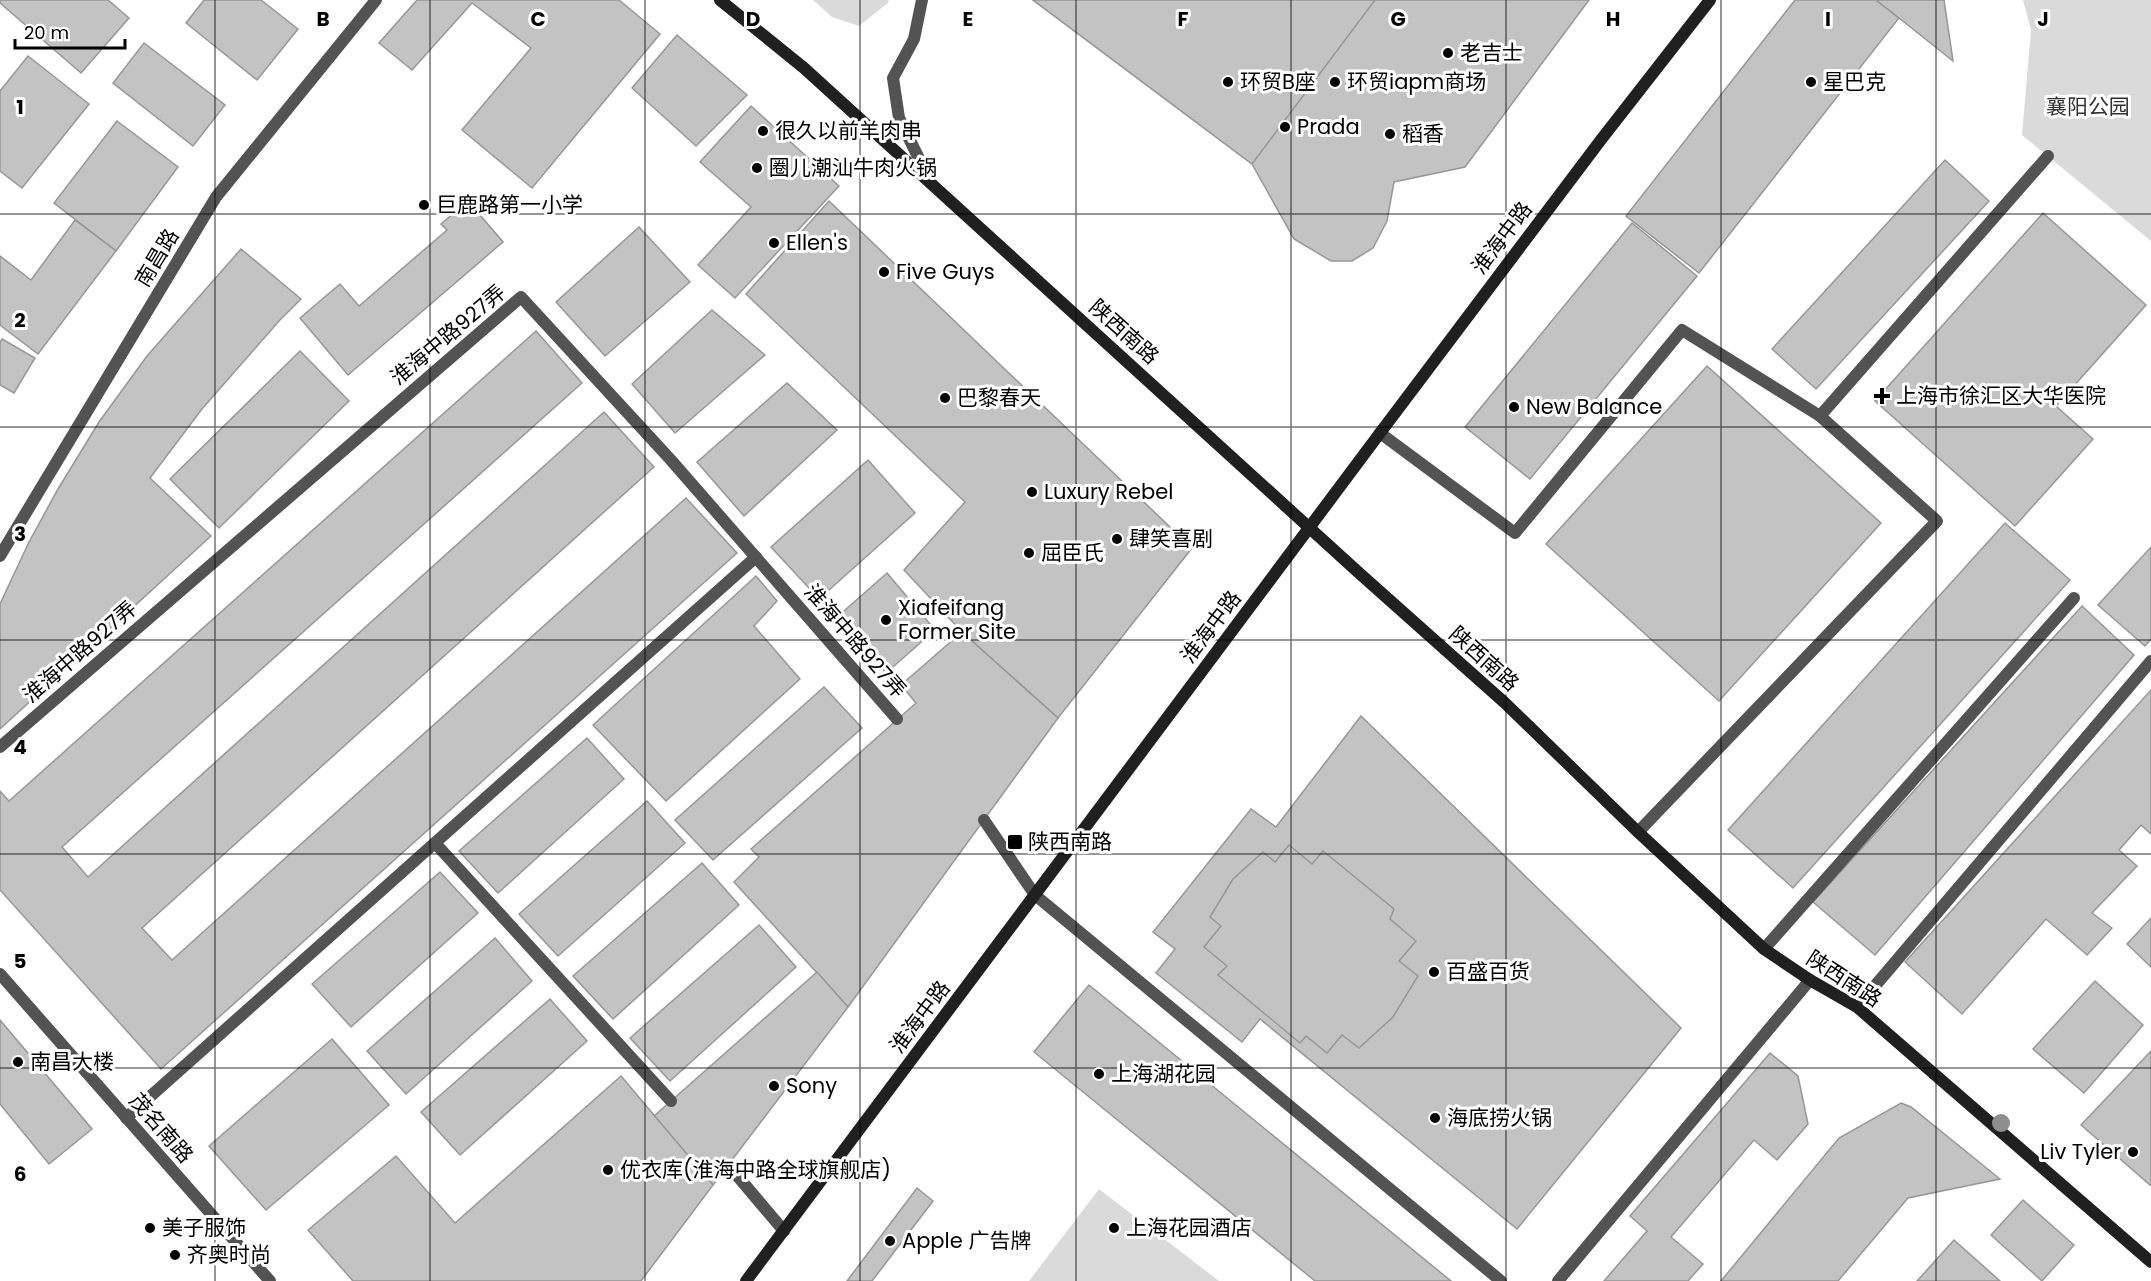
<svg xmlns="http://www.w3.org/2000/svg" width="2151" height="1281" viewBox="0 0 2151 1281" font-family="Poppins,'Noto Sans SC',sans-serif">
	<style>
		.green { fill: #dadada }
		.building { fill: #c3c3c3; stroke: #979797; stroke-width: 1.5 }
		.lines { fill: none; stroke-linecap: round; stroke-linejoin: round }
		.service { stroke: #535353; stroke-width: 12 }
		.minor { stroke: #535353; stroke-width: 12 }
		.secondary { stroke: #202020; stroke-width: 12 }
		.tree { fill: #8e8e8e }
		.grid { fill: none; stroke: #000; stroke-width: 1.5; stroke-opacity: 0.55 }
		.poi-dot { fill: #000; stroke: #fff; stroke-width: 2 }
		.labels { text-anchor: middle; stroke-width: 6; stroke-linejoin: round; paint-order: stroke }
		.poi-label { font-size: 21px; fill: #000; stroke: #fff; text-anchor: start }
		.park-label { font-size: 21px; fill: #313131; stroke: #fff }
		.street-label { font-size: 21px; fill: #000; stroke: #fff }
		.grid-label { font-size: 20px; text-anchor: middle; font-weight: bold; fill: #000; stroke: #fff; stroke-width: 6; stroke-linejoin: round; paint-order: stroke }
	</style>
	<rect width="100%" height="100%" fill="#fff"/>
	<g class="green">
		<polygon points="813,0 889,0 888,3 859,26 832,17"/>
		<polygon points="2023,0 2151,0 2151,241 2022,135 2031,30"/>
		<polygon points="1099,1189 1219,1281 1029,1281"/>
	</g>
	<g class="building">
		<polygon points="0,0 108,0 129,18 81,73 0,3"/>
		<polygon points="204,0 261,0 298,29 257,80 186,23"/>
		<polygon points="417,0 619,0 660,34 532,188 462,130 531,48 472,3 412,70 379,43"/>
		<polygon points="1033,0 1589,0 1465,167 1394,182 1387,221 1373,248 1352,261 1331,261 1294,239 1252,164"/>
		<polygon points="1033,0 1375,0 1252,164"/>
		<polygon points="1795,0 1876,0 1899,18 1699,273 1626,216"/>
		<polygon points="1876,0 1944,0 1953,61 1899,18"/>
		<polygon points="677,35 747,95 696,146 632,88"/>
		<polygon points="144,43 225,105 193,146 113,83"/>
		<polygon points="28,56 89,104 22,188 0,171 0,91"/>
		<polygon points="751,106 839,186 735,298 698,265 751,207 700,162"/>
		<polygon points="117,121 178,167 116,251 54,203"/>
		<polygon points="1945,160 1989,201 1816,389 1772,349"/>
		<polygon points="468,201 503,242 348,375 300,318 340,284 359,306 447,230 441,224"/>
		<polygon points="829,201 1192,548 1058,718 962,632 904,570 965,502 746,294"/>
		<polygon points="2043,213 2146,305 2056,406 2093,439 2015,526 1875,401"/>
		<polygon points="75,220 116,251 38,354 0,325 0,256 31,280"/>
		<polygon points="1632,223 1697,276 1530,479 1465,427"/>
		<polygon points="639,227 690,282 605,356 556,302"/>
		<polygon points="241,249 301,299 280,320 202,409 150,478 211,536 0,729 0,604 29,542 58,489 99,422 147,356"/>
		<polygon points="712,310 765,355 675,433 632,384"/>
		<polygon points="536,331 582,383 62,847 88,877 604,412 654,467 142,928 172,960 686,498 737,553 161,1069 0,890 0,791 9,801"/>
		<polygon points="2,339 35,358 14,393 0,385 0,342"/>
		<polygon points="300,351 349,401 219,528 170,479"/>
		<polygon points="1707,366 1881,523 1719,701 1546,544"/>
		<polygon points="787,383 837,430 744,516 697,462"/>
		<polygon points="868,460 915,513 819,599 771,547"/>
		<polygon points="2005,523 2070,580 1793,888 1728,830"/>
		<polygon points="2151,547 2151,639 2145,646 2098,605"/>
		<polygon points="887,573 935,630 886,673 836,618"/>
		<polygon points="756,576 777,601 754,626 800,679 666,801 593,725"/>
		<polygon points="2082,606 2134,655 1875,955 1813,902"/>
		<polygon points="962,632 1058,718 848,1007 734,882 759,857 751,849 916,703 901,685"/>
		<polygon points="824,687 862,728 713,860 675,820"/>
		<polygon points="2151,690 2151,834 2141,825 2119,850 2137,866 2092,913 2112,928 2087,955 2046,919 1962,1014 1905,962"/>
		<polygon points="1361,716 1681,1028 1517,1229 1260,1019 1242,1042 1156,973 1175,949 1153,932 1251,809 1276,827"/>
		<polygon points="587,738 624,779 498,893 459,851"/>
		<polygon points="647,801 685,843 558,956 519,914"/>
		<polygon points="1289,845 1312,864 1323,851 1394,909 1390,919 1416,941 1399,961 1418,976 1393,1017 1359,1048 1342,1035 1327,1053 1306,1036 1300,1043 1218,975 1227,966 1204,947 1221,926 1210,917 1233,879 1263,852 1275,862"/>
		<polygon points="702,863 739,905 613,1019 573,976"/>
		<polygon points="440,872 478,913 351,1027 312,984"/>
		<polygon points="2151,918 2151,967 2127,944"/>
		<polygon points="759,925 796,967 670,1081 630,1038"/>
		<polygon points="495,938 532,981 406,1094 367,1051"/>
		<polygon points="817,972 848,1007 713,1185 654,1116"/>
		<polygon points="2095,981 2143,1025 2084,1093 2033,1049"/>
		<polygon points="1089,985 1451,1281 1315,1281 1034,1052"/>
		<polygon points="550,999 587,1041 460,1155 421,1112"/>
		<polygon points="0,1020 92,1129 49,1164 0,1104"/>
		<polygon points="332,1039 389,1105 266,1210 209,1146"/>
		<polygon points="2151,1051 2151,1185 2150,1185 2081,1125"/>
		<polygon points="1770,1053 1798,1076 1808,1124 1777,1160 1754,1140 1671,1237 1703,1264 1688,1281 1604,1281 1647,1231 1630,1216"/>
		<polygon points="621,1076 713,1185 641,1281 353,1281 308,1230 396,1156 455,1223"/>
		<polygon points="1901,1103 1911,1107 2000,1179 1908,1198 1838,1281 1721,1281 1839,1138"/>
		<polygon points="917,1188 933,1201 872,1281 847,1281"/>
		<polygon points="2023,1200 2074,1245 2042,1281 1991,1235"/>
		<polygon points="1954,1240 2000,1281 1917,1281"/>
	</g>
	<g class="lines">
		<g class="service">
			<polyline points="922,0 914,39 893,78 899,118 931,183"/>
			<polyline points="1380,433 1515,533 1682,330 1820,416 2048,156"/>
			<polyline points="0,747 521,297 670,459 897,719"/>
			<polyline points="984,820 1035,895 1501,1281"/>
			<polyline points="1638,832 1937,521 1820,416"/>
			<polyline points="435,843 671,1101"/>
			<polyline points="1764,949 2074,598"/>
			<polyline points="1857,1007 2151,661"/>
			<polyline points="126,1118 756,557"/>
			<polyline points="729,1166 784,1231"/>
			<polyline points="1558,1281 1810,980"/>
		</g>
		<g class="minor">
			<polyline points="0,556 216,197 376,0"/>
			<polyline points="0,974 270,1281"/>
		</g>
		<g class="secondary">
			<polyline points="720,0 804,68 1358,572 1505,703 1638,832 1764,949 1810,980 1857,1007 2151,1262"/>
			<polyline points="746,1281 1380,433 1600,141 1710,0"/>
		</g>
	</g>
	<circle class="tree" cx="2001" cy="1123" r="9"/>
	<path class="grid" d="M215,0V1281M430,0V1281M645,0V1281M860,0V1281M1076,0V1281M1291,0V1281M1506,0V1281M1721,0V1281M1936,0V1281M0,214H2151M0,427H2151M0,640H2151M0,854H2151M0,1068H2151"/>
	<g class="poi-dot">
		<circle cx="1448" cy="53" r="6"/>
		<circle cx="1228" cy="82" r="6"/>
		<circle cx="1335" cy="82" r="6"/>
		<circle cx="1811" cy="82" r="6"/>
		<circle cx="1285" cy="127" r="6"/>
		<circle cx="763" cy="131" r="6"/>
		<circle cx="1390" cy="134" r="6"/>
		<circle cx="757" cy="168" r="6"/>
		<circle cx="424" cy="205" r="6"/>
		<circle cx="774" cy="243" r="6"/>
		<circle cx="884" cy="272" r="6"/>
		<path d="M1879 387h6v6h6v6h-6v6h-6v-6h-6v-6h6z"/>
		<circle cx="945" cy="398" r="6"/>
		<circle cx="1514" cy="407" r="6"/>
		<circle cx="1032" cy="492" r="6"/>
		<circle cx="1117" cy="539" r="6"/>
		<circle cx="1029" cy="553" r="6"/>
		<circle cx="886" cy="620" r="6"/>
		<rect x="1007" y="834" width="16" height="16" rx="3"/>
		<circle cx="1434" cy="972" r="6"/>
		<circle cx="18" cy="1062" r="6"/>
		<circle cx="1099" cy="1074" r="6"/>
		<circle cx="774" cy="1086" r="6"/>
		<circle cx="1435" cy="1118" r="6"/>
		<circle cx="2133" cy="1152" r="6"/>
		<circle cx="608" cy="1170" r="6"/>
		<circle cx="150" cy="1228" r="6"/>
		<circle cx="1114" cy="1228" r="6"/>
		<circle cx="890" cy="1241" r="6"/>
		<circle cx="175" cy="1255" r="6"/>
	</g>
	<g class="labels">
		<g class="poi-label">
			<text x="1460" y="60">老吉士</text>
			<text x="1240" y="89">环贸B座</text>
			<text x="1347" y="89">环贸iapm商场</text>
			<text x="1823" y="89">星巴克</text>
			<text x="1297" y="134">Prada</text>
			<text x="775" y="138">很久以前羊肉串</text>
			<text x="1402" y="141">稻香</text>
			<text x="769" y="175">圈儿潮汕牛肉火锅</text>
			<text x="436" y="212">巨鹿路第一小学</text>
			<text x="786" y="250">Ellen's</text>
			<text x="896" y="279">Five Guys</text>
			<text x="1896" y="403">上海市徐汇区大华医院</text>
			<text x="957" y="405">巴黎春天</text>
			<text x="1526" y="414">New Balance</text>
			<text x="1044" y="499">Luxury Rebel</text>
			<text x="1129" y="546">肆笑喜剧</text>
			<text x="1041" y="560">屈臣氏</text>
			<text x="898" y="615">Xiafeifang<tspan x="898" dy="24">Former Site</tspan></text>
			<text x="1028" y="849">陕西南路</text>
			<text x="1446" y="979">百盛百货</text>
			<text x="30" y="1069">南昌大楼</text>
			<text x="1111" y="1081">上海湖花园</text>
			<text x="786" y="1093">Sony</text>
			<text x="1447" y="1125">海底捞火锅</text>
			<text x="2121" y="1159" text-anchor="end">Liv Tyler</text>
			<text x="620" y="1177">优衣库(淮海中路全球旗舰店)</text>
			<text x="162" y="1235">美子服饰</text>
			<text x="1126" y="1235">上海花园酒店</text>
			<text x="902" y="1248">Apple 广告牌</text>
			<text x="187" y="1262">齐奥时尚</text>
		</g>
		<g class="park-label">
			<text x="2088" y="114">襄阳公园</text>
		</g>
		<g class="street-label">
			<text transform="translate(1502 238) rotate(-53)" y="7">淮海中路</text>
			<text transform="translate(157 258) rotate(-59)" y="7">南昌路</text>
			<text transform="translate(1124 332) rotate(42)" y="7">陕西南路</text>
			<text transform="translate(448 335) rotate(-40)" y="7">淮海中路927弄</text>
			<text transform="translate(1211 627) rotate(-53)" y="7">淮海中路</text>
			<text transform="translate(855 641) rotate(49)" y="7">淮海中路927弄</text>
			<text transform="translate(80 652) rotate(-41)" y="7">淮海中路927弄</text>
			<text transform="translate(1484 659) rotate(42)" y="7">陕西南路</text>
			<text transform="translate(1844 979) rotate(33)" y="7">陕西南路</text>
			<text transform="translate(920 1017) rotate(-53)" y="7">淮海中路</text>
			<text transform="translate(161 1128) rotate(49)" y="7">茂名南路</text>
		</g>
	</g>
	<g class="grid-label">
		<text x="323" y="26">B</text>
		<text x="538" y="26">C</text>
		<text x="753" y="26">D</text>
		<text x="968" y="26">E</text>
		<text x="1183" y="26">F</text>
		<text x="1398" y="26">G</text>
		<text x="1613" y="26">H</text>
		<text x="1828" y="26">I</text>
		<text x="2043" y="26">J</text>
		<text x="20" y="114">1</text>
		<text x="20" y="327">2</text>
		<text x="20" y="541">3</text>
		<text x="20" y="754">4</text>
		<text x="20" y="968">5</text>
		<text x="20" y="1181">6</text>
	</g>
	<path d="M15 39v9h110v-9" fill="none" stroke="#000000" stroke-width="3"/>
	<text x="24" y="39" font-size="18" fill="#000000" stroke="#ffffff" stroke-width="4.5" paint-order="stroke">20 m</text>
</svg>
